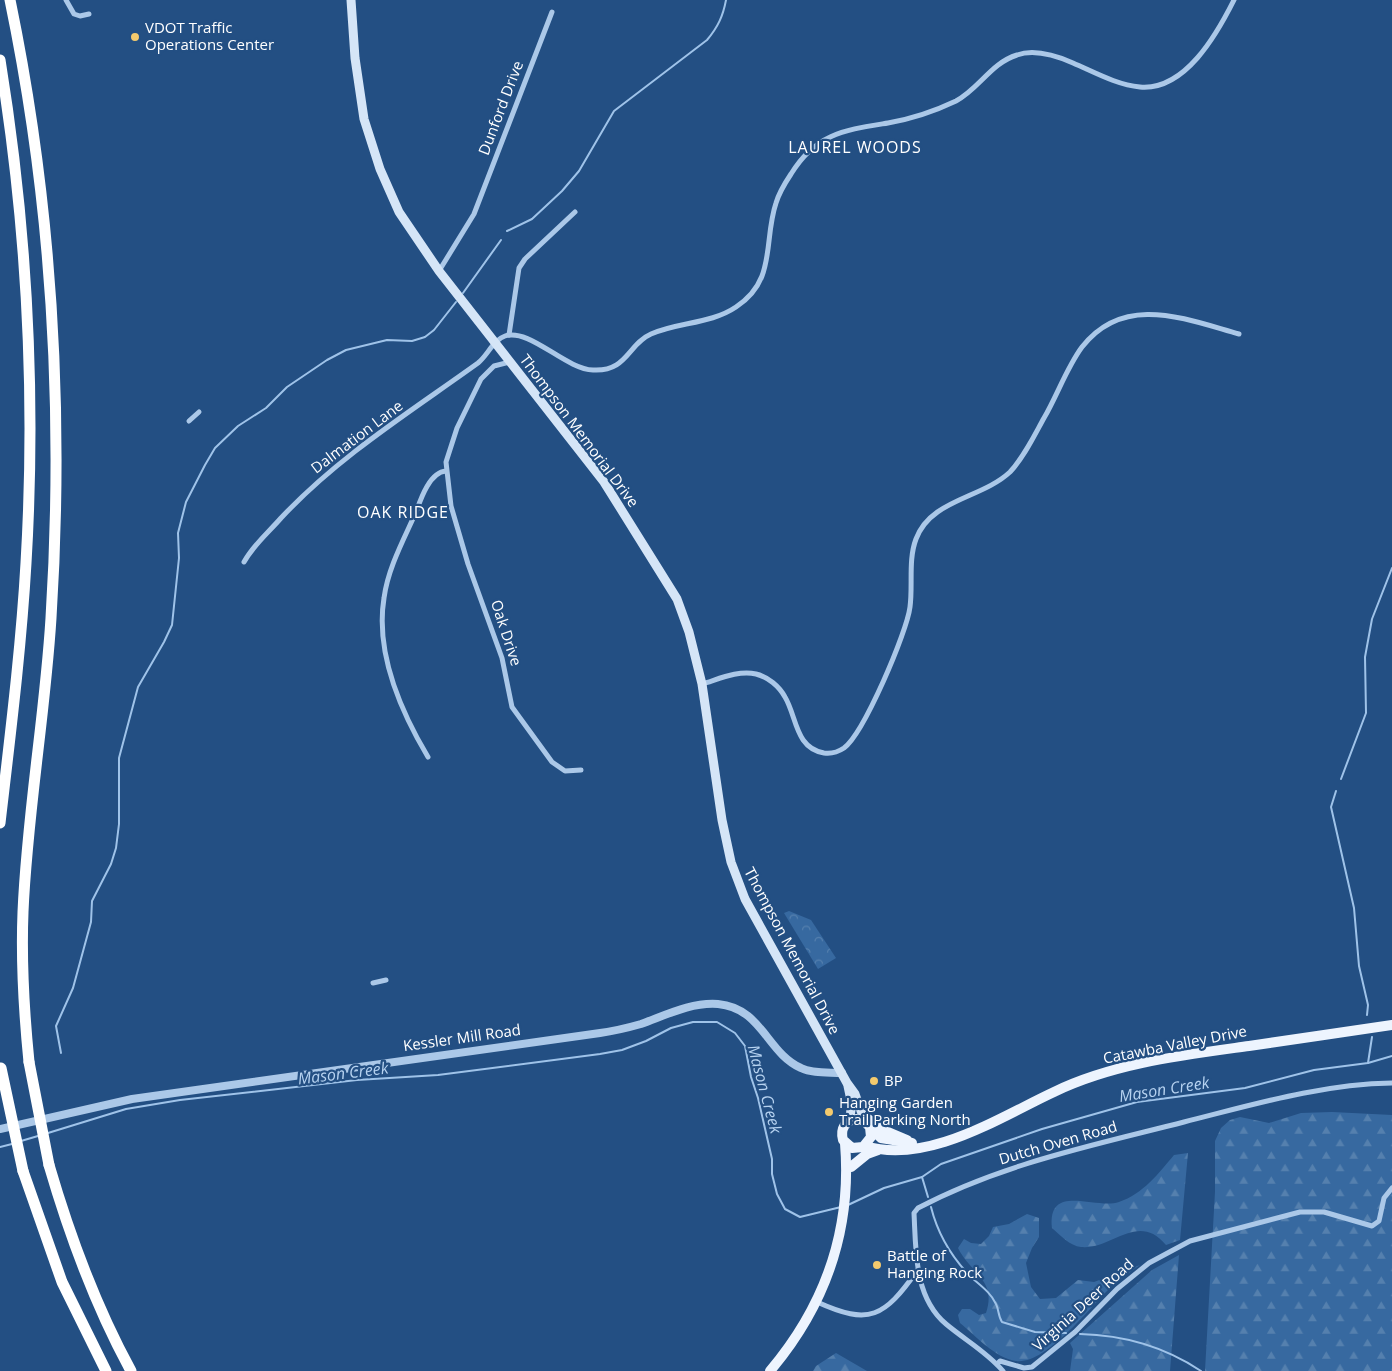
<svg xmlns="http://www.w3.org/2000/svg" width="1392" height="1371" viewBox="0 0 1392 1371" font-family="'Open Sans',sans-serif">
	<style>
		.forest { fill: url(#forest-firs) }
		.park { fill: url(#park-crowns) }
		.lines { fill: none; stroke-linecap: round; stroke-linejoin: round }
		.stream { stroke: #9fc3e9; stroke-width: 2 }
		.minor { stroke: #abc8e8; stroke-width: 5 }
		.tertiary { stroke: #abc8e8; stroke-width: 8 }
		.secondary { stroke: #d5e5f7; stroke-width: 9 }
		.primary { stroke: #edf4fe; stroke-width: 10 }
		.motorway { stroke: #fff; stroke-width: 11 }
		.motorway-bridge { stroke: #fff; stroke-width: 11 }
		.poi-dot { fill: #f4ca6d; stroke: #234f83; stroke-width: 2 }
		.labels { text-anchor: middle; stroke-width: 4.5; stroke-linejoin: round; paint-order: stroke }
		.poi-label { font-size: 15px; fill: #fff; stroke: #234f83; text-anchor: start }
		.street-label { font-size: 15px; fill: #fff; stroke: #234f83 }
		.neighbourhood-label { font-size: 16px; letter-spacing: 1px; fill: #fff; stroke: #234f83 }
		.water-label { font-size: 16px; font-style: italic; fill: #b6d2f0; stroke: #234f83 }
	</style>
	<defs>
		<pattern id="forest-firs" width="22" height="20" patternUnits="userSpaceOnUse" patternTransform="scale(1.25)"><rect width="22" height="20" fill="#3769a0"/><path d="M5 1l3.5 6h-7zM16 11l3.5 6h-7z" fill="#5580ae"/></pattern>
		<pattern id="park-crowns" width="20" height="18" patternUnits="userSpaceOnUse" patternTransform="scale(1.25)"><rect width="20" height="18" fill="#3769a0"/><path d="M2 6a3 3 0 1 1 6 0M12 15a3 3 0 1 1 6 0" fill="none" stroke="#5580ae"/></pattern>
	</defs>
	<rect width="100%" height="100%" fill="#234f83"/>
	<g class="forest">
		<polygon points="1332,1112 1392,1115 1392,1371 1205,1371 1215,1192 1215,1141 1221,1128 1230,1120 1240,1117 1269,1123 1301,1113"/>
		<path d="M1188,1153L1180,1240L1166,1245C1138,1211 1112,1250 1081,1247C1070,1246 1060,1235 1052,1228C1047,1182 1096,1210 1119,1202C1143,1194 1159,1173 1174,1155Z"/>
		<path d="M1027,1214L1039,1218V1237L1032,1248L1026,1263L1031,1287L1040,1299L1056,1298L1078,1280L1094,1282L1140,1265C1129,1273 1117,1281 1107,1291C1088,1310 1045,1365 1016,1361C995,1358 976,1336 960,1323L958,1315L962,1309H970L979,1315L986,1313C997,1280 971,1274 958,1248L964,1239L971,1243L981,1244L989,1236L993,1227L1009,1224Z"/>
		<polygon points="1179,1255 1170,1371 1070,1371 1073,1349 1070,1343 1152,1270"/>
		<polygon points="836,1353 867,1371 813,1371 816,1366"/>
	</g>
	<polygon class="park" points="789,911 811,920 836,958 818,969 784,913"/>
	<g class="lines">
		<g class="stream">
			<path d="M507,231L532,219L562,191L579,171L614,111L707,40C718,27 723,16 726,0"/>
			<polyline points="463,293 501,240"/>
			<polyline points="1341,779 1366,713 1365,657 1372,619 1392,568"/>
			<polyline points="1336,791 1331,807 1354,908 1359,966 1368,1005 1367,1015"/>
			<polyline points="61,1053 56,1026 73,988 91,922 92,901 111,864 116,848 119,824 119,758 138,687 164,642 172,625 179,558 178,533 186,502 205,465 215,448 238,426 266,408 287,387 327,360 346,350 387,340 412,341 425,337 434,330 456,302"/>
			<polyline points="1368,1063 1372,1037"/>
			<polyline points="48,1133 126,1109 180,1100 357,1080 438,1075 600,1054 622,1050 646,1041 671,1028 693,1022 717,1022 735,1033 745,1046 751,1077 758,1098 772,1159 772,1174 777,1194 785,1209 800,1217 841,1207"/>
			<polyline points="21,1141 38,1136"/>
			<polyline points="0,1147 12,1144"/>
			<polyline points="922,1177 928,1197"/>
			<polyline points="848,1205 884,1188 922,1177 941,1164 1042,1129 1137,1102 1245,1088 1314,1070 1368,1063 1392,1056"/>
			<path d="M931,1207C938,1235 952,1258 972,1278C981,1286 991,1293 996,1304C999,1310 998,1316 1002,1322L1035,1332L1066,1333"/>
			<path d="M1080,1334C1124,1335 1165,1347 1201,1371"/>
		</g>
		<g class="minor">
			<polyline points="66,0 74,14 80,16 89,14"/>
			<polyline points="439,271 474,214 552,12"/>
			<polyline points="509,335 519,268 525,259 575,212"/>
			<polyline points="510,362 494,366 481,379 457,428 446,462 451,506 468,564 502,658 512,707 552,762 565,771 581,770"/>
			<polyline points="189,421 199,412"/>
			<path d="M244,562C254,544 268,533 281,518C339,456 410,412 478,363C488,355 493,340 505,336C530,328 565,369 593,370C627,372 628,344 651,334C678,322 711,324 736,307C777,280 763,242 776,203C779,193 785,183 791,174C816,133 845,130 888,123C911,119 935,111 956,101C979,89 991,63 1017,55C1034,49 1057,56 1073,63C1094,72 1117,85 1140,87C1185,91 1217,34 1234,0"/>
			<path d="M702,684C719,679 738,670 756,674C768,677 779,686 785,697C797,717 795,748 824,753C831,754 838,752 844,748C864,733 907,632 910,607C913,585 908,560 916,539C931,499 981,499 1010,472C1024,457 1034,436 1044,418C1057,396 1067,367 1082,347C1124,293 1185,319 1239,334"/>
			<path d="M428,757C400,710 375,653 384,598C388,568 404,539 416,512C421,498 430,472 446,471"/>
			<polyline points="373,983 386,980"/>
			<path d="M817,1302C870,1326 884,1317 917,1271"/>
			<polyline points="997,1364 1000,1361 1024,1368 1032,1367 1075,1332 1117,1289 1149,1263 1190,1241 1300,1212 1324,1212 1372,1226 1379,1221 1384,1198 1392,1188"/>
			<path d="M1003,1371C987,1352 965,1340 946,1324C914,1297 916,1251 914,1213L918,1208C1001,1164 1094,1145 1184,1122C1252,1105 1321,1084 1392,1083"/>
		</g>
		<path class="tertiary" d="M0,1129L132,1099L600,1033C614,1031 627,1028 641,1024C666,1015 691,1002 718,1004C762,1008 767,1053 801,1068C813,1074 829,1072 842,1073"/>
		<g class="secondary">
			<polyline points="351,0 355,58 364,119 380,169 399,212 439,271 604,482 677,599 689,632 702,684 722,820 731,862 745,899 847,1083 855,1094 865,1122"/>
			<polyline points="848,1086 852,1105 849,1121"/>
		</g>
		<g class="primary">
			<polyline points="868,1119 881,1129 907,1140"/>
			<path d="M870,1127L871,1137L863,1147L852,1148L843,1140C840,1129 845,1120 857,1119L865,1122L881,1138L912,1143"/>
			<path d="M865,1146C928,1165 1000,1117 1054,1092C1114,1063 1184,1055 1249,1046C1297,1039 1344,1032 1392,1025"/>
			<polyline points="851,1167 867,1154 878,1150"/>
			<path d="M770,1371C825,1306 852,1229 845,1143"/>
		</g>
		<g class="motorway">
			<path d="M10,0C52,203 64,412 51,618C45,716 27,814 23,912C21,962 24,1012 29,1062"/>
			<path d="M0,60C27,226 36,395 26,563C21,650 10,737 0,823"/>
			<path d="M49,1165C70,1237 95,1305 131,1371"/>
			<polyline points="23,1171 62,1282 106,1371"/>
		</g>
		<g class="motorway-bridge">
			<polyline points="29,1062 49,1165"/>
			<polyline points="1,1068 23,1171"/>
		</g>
	</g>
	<g class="poi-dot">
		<circle cx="135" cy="37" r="5"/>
		<circle cx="874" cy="1081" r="5"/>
		<circle cx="829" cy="1112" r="5"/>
		<circle cx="877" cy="1265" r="5"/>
	</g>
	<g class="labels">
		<g class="poi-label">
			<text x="145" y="33">VDOT Traffic<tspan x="145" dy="17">Operations Center</tspan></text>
			<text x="884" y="1086">BP</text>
			<text x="839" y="1108">Hanging Garden<tspan x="839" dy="17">Trail Parking North</tspan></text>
			<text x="887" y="1261">Battle of<tspan x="887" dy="17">Hanging Rock</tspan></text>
		</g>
		<g class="street-label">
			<text transform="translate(501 108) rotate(-69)" y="5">Dunford Drive</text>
			<text transform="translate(579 431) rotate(53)" y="5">Thompson Memorial Drive</text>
			<text transform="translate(357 437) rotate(-37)" y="5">Dalmation Lane</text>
			<text transform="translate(506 633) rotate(72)" y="5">Oak Drive</text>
			<text transform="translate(792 951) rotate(62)" y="5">Thompson Memorial Drive</text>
			<text transform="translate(462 1038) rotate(-8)" y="5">Kessler Mill Road</text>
			<text transform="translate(1175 1045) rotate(-11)" y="5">Catawba Valley Drive</text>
			<text transform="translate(1058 1143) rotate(-16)" y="5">Dutch Oven Road</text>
			<text transform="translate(1083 1305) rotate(-42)" y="5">Virginia Deer Road</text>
		</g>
		<g class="neighbourhood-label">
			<text x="855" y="153">LAUREL WOODS</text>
			<text x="403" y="518">OAK RIDGE</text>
		</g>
		<g class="water-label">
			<text transform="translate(343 1073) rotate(-7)" y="6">Mason Creek</text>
			<text transform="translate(765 1089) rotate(75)" y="6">Mason Creek</text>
			<text transform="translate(1164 1089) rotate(-9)" y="6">Mason Creek</text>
		</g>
	</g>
</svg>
